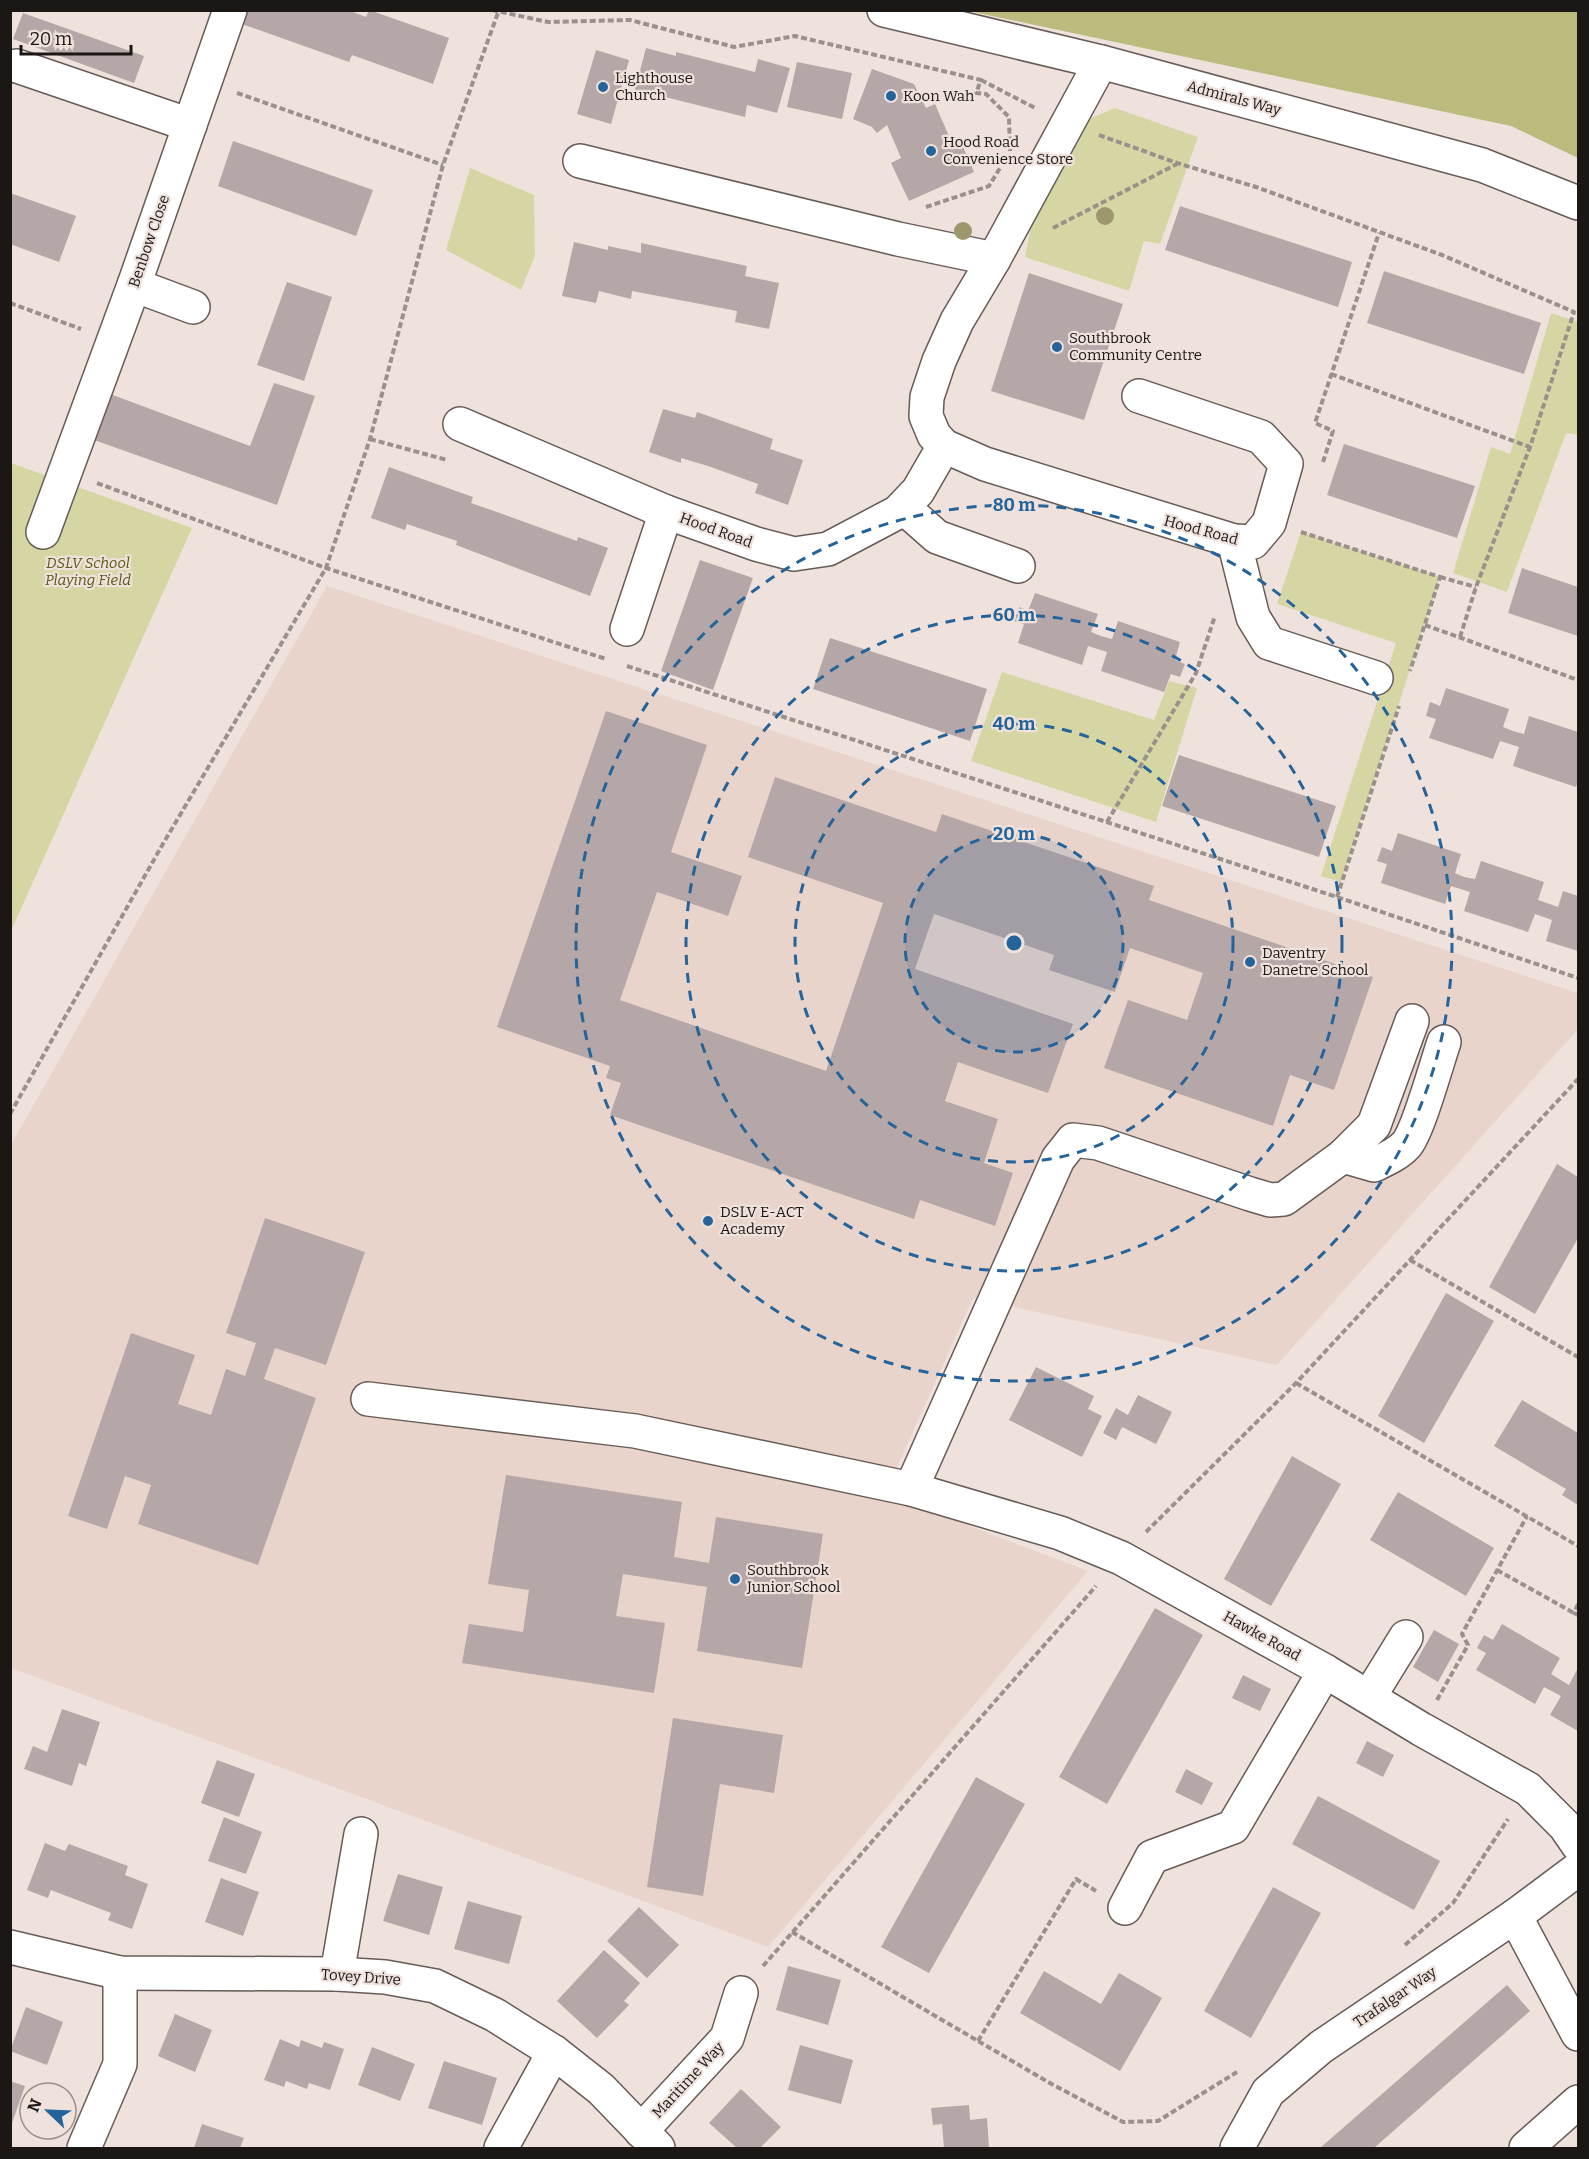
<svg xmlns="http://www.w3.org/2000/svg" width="1589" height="2159" viewBox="0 0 1589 2159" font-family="Bitter,serif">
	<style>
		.built { fill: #e9d4cb }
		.green { fill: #d6d6a4 }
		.forest { fill: #bbbb7e }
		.building { fill: #b5a7a8 }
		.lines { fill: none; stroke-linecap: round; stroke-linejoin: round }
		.minor-casing { stroke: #665b56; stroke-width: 36 }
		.path { stroke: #9a908c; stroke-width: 4; stroke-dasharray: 6 3; stroke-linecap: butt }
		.minor { stroke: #fff; stroke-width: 33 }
		.tree { fill: #9e976d }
		.ring { fill: none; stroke: #25649a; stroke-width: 3; stroke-dasharray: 10 8 }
		.poi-dot { fill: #25649a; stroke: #efe2dc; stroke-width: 2 }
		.labels { text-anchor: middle; stroke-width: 4.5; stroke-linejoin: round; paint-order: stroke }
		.poi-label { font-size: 15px; fill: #1b1715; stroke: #efe2dc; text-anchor: start }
		.street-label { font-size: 15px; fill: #1b1715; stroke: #efe2dc }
		.park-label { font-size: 15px; font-style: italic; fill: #5b5a13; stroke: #efe2dc }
		.centre { fill: #25649a; stroke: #efe2dc; stroke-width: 3 }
		.ring-label { font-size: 18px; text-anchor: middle; font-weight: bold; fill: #25649a; stroke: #efe2dc; stroke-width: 4.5; stroke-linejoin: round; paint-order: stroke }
	</style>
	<rect width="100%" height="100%" fill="#efe2dc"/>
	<polygon class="built" points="327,586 1578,993 1578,1029 1277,1365 973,1298 885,1494 1088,1571 768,1947 11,1668 11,1145"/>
	<g class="green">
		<polygon points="1115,108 1198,137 1160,244 1144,241 1129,291 1025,257 1031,225 1068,150 1089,119"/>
		<polygon points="470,168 534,195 535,256 521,290 446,250"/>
		<polygon points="1551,313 1578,322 1578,435 1566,433 1507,592 1453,573 1491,447 1510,454"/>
		<polygon points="11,463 192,528 11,931"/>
		<polygon points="1301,532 1440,577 1341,882 1321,876 1396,643 1277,604"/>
		<polygon points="1002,672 1154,720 1169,681 1197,688 1156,822 971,761"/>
	</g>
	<polygon class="forest" points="969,11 1578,11 1578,158 1511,126"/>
	<g class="building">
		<polygon points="243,10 348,10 366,17 369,10 449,38 433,84 352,55 349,62 239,23"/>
		<polygon points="23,13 144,56 134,83 13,39"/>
		<polygon points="646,48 676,56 676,52 755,72 758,59 790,68 777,113 747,105 745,117 665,97 664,101 634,93"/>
		<polygon points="596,50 629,60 611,124 577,114"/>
		<polygon points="797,62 852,73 842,119 787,107"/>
		<polygon points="872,69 914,84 926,108 935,104 952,143 960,140 974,172 909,201 891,163 901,158 887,125 877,133 872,127 853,119"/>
		<polygon points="233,141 373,190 356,236 218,186"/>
		<polygon points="10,193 76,216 59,262 10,244"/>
		<polygon points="1180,206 1352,262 1338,307 1165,250"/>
		<polygon points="574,242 608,250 608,246 641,253 641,243 747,266 745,276 779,283 769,329 735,322 737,311 632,291 631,299 599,291 596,303 562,296"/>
		<polygon points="1384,271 1541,323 1524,374 1367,323"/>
		<polygon points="1029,273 1123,304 1084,420 991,391"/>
		<polygon points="287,282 332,297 304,381 257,365"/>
		<polygon points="274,383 315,396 277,505 94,440 110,394 250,446"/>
		<polygon points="663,409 695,418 697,412 773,439 770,449 803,460 788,505 755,493 758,484 708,466 681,458 681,463 649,452"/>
		<polygon points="1344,444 1475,486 1457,538 1327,495"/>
		<polygon points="389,467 473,497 471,503 497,512 577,541 578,537 608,548 590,596 456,545 457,541 407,524 405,530 371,518"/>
		<polygon points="700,560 753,578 713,690 661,671"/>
		<polygon points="1522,568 1578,587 1578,636 1508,613"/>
		<polygon points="1035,593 1098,614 1091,632 1101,636 1112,639 1118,621 1180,642 1175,660 1185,664 1180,677 1171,674 1164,692 1101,671 1107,652 1088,646 1082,665 1018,643 1024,624 1014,621 1019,607 1028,611"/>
		<polygon points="830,638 987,689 970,741 813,689"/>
		<polygon points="1446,688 1509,709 1503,727 1513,731 1524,734 1529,716 1578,732 1578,781 1576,787 1513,766 1519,747 1500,741 1493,759 1429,738 1436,719 1426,716 1430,702 1440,706"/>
		<polygon points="606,711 707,745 671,852 742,876 728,916 657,892 620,1000 826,1071 883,903 748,857 775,777 936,832 942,814 1154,886 1149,900 1373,977 1334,1090 1290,1075 1273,1126 1104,1068 1128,1000 1187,1020 1203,973 1130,948 1115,992 1049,970 1054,955 934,914 915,969 1073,1024 1048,1093 958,1062 945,1101 998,1119 984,1163 1013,1173 995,1226 920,1200 914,1219 610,1115 621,1083 606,1078 610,1066 497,1027"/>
		<polygon points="1179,755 1336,806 1319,857 1162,806"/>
		<polygon points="1398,833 1461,854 1455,873 1464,877 1475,879 1481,861 1544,882 1538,900 1558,907 1563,891 1578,896 1578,951 1546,941 1552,920 1535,914 1528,932 1464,911 1470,892 1451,886 1445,904 1381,883 1387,864 1377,861 1382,847 1392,851"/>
		<polygon points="1557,1164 1578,1177 1578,1238 1535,1314 1489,1287"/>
		<polygon points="265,1218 365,1252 326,1365 275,1348 264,1379 316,1398 258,1565 138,1524 151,1485 125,1476 107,1529 68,1516 131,1333 195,1355 178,1404 211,1415 226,1369 245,1376 256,1343 226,1333"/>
		<polygon points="1446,1293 1494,1321 1424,1443 1378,1416"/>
		<polygon points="1036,1367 1094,1396 1088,1409 1102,1416 1082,1457 1009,1420"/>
		<polygon points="1138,1395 1172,1412 1156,1444 1122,1427 1116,1440 1103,1433 1116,1408 1128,1415"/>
		<polygon points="1522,1400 1578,1433 1578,1505 1562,1495 1566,1489 1494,1446"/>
		<polygon points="1292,1456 1341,1484 1271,1606 1224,1579"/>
		<polygon points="506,1475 682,1502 674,1557 709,1563 716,1517 823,1534 802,1668 697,1651 707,1587 623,1574 616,1616 665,1623 654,1693 462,1663 469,1624 523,1632 529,1590 488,1584"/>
		<polygon points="1398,1492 1494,1548 1466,1596 1370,1540"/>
		<polygon points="1155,1608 1203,1635 1107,1804 1059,1777"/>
		<polygon points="1502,1624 1560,1658 1551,1674 1559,1679 1569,1685 1578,1668 1578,1731 1550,1715 1561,1696 1544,1687 1535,1704 1476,1670 1486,1653 1477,1648 1484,1635 1493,1640"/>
		<polygon points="1434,1630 1459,1644 1438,1682 1413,1667"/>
		<polygon points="1243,1675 1271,1689 1260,1711 1232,1698"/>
		<polygon points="62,1709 100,1722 86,1766 79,1763 72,1786 24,1769 33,1746 47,1752"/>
		<polygon points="673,1718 783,1735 774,1793 720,1784 703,1896 647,1887"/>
		<polygon points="1367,1741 1394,1755 1383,1777 1356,1763"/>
		<polygon points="217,1760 255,1774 239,1817 201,1803"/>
		<polygon points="1186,1769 1213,1783 1202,1805 1175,1792"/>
		<polygon points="976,1777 1025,1804 929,1973 881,1947"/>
		<polygon points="1318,1796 1440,1861 1414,1910 1292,1844"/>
		<polygon points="224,1817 262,1832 246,1874 208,1861"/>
		<polygon points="45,1843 65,1851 69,1844 128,1866 125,1875 148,1884 132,1929 108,1920 111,1913 51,1890 48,1898 27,1890"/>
		<polygon points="398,1874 443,1887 429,1935 383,1921"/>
		<polygon points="221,1878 259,1892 243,1936 205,1922"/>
		<polygon points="1273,1887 1321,1913 1251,2038 1204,2011"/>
		<polygon points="468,1901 522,1916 509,1964 454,1949"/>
		<polygon points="639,1907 679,1945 647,1978 607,1941"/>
		<polygon points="604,1950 640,1983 624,2001 629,2005 597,2038 557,2001"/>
		<polygon points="788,1966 841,1980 828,2025 776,2010"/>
		<polygon points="1044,1971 1101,2004 1119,1973 1162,1998 1120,2071 1020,2013"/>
		<polygon points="1507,1985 1530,2011 1374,2148 1320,2148"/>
		<polygon points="26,2007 63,2022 47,2065 10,2051"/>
		<polygon points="175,2014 212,2030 195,2072 158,2056"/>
		<polygon points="280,2039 299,2047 301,2040 322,2048 324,2042 344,2049 330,2090 309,2083 307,2089 286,2081 284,2087 264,2080"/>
		<polygon points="800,2045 853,2060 841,2104 788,2090"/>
		<polygon points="372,2047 415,2064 400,2101 358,2085"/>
		<polygon points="444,2061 497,2078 482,2125 428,2108"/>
		<polygon points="10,2081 25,2086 11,2126 10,2126"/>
		<polygon points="741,2089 781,2127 760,2148 737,2148 709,2123"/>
		<polygon points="969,2105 970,2120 987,2118 989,2148 944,2148 942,2124 933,2125 931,2108"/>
		<polygon points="202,2124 244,2138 240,2148 194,2148"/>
	</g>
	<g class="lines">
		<g class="minor-casing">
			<g id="minor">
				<polyline points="884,10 1101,62 1482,165 1578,203"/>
				<polyline points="17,66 190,125"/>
				<polyline points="580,161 898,239 994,259"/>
				<polyline points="134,285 193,307"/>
				<polyline points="460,424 666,512 756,544 794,554 828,549 898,512 918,491 944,446 985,464 1234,541 1253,542 1269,523 1286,464 1261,437 1139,396"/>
				<polyline points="944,446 934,435 926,416 927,397 939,361 957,321 994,259 1101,62"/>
				<polyline points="903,507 937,537 1018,566"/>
				<polyline points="43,532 134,285 230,10"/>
				<polyline points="1234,541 1253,617 1269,643 1376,678"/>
				<polyline points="627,629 666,512"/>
				<polyline points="1343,1156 1374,1125 1412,1021"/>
				<polyline points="368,1399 635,1431 911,1489 1060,1533 1121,1558 1325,1671 1421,1729 1528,1789 1565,1826 1578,1845"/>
				<path d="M911,1489L1058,1159L1073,1140L1098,1143L1250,1194L1270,1200L1284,1199L1343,1156L1374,1165C1386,1159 1398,1154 1406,1145C1418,1132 1437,1062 1444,1042"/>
				<polyline points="1369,1697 1406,1637"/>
				<polyline points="1125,1908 1152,1857 1233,1827 1325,1671"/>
				<polyline points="1515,1916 1578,2034"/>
				<polyline points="10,1947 120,1973 337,1974 385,1977 435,1986 495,2015 554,2052 601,2089 658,2148"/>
				<polyline points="337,1974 361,1834"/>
				<polyline points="641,2131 727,2038 741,1993"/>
				<polyline points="84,2148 120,2064 120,1973"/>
				<polyline points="501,2148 554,2052"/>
				<polyline points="1237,2148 1268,2092 1321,2047 1515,1916 1578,1869"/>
				<polyline points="1526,2148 1578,2102"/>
			</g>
		</g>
		<g class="path">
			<polyline points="492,10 548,22 630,20 734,47 795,36 981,80 976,93 986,94 1009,117 1010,151"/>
			<polyline points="981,80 1037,109"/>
			<polyline points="237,93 443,165"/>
			<polyline points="1099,135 1177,163 1256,187 1442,255 1574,312 1530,447 1476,587 1460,637"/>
			<polyline points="926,207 989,186 1000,168"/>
			<polyline points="1053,228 1177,164"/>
			<polyline points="10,303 81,329"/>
			<polyline points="1331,374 1530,447"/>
			<polyline points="370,439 447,460"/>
			<polyline points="1323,462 1333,431 1315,423 1379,233"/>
			<polyline points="97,483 326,568 606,659"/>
			<polyline points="1301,532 1440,577 1410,671"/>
			<polyline points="1440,577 1476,587"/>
			<polyline points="1425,625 1578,680"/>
			<polyline points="627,666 1337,897 1578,978"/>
			<polyline points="1107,822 1196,673 1215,616"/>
			<polyline points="1337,897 1399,706"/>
			<polyline points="10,1114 164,842 326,568 370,439 443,165 499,10"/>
			<polyline points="1410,1260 1578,1357"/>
			<polyline points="1296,1383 1578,1546"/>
			<polyline points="1146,1532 1296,1383 1578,1079"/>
			<polyline points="1497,1570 1574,1613"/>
			<polyline points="1578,1604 1574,1613 1578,1615"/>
			<polyline points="1437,1700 1468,1645 1462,1634 1527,1516"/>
			<polyline points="792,1932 1048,2082 1123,2122 1158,2121 1237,2072"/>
			<polyline points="1405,1945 1453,1903 1508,1819"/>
			<polyline points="763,1966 1096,1586"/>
			<polyline points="978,2041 1076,1879 1096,1891"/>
		</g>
		<use href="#minor" class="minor"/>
	</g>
	<g class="tree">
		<circle cx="1105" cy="216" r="9"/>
		<circle cx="963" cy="231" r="9"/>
	</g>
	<circle cx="1014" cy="943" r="109" fill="#25649a" fill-opacity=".12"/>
	<g class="ring">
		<circle cx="1014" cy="943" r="109"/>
		<circle cx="1014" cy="943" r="219"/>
		<circle cx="1014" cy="943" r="328"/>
		<circle cx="1014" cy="943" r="438"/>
	</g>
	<g class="poi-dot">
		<circle cx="603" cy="87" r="6"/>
		<circle cx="891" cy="96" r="6"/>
		<circle cx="931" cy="151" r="6"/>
		<circle cx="1057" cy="347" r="6"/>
		<circle cx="1250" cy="962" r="6"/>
		<circle cx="708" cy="1221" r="6"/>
		<circle cx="735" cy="1579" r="6"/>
	</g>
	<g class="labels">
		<g class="poi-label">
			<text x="615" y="83">Lighthouse<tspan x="615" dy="17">Church</tspan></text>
			<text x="903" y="101">Koon Wah</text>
			<text x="943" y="147">Hood Road<tspan x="943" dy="17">Convenience Store</tspan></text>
			<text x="1069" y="343">Southbrook<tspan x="1069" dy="17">Community Centre</tspan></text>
			<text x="1262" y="958">Daventry<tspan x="1262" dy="17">Danetre School</tspan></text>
			<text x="720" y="1217">DSLV E-ACT<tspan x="720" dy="17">Academy</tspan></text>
			<text x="747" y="1575">Southbrook<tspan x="747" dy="17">Junior School</tspan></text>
		</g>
		<g class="street-label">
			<text transform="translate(1234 98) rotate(15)" y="5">Admirals Way</text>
			<text transform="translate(149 241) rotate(-71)" y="5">Benbow Close</text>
			<text transform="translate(716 530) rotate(20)" y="5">Hood Road</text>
			<text transform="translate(1201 530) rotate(15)" y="5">Hood Road</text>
			<text transform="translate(1262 1636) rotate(29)" y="5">Hawke Road</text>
			<text transform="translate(361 1977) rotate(4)" y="5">Tovey Drive</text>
			<text transform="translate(1395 1997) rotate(-34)" y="5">Trafalgar Way</text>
			<text transform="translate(688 2080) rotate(-47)" y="5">Maritime Way</text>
		</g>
		<g class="park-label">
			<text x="88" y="568">DSLV School<tspan x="88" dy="17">Playing Field</tspan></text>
		</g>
	</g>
	<circle cx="1014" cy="943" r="9" class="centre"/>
	<g class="ring-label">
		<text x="1014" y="511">80 m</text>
		<text x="1014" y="621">60 m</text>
		<text x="1014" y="730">40 m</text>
		<text x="1014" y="840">20 m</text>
	</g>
	<rect width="1589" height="2159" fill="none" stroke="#1b1715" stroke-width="24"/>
	<g transform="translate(48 2111) rotate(293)"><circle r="28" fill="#efe2dc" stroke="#9a918c" stroke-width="1.5"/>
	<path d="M0-4.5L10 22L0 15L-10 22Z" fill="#25649a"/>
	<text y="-9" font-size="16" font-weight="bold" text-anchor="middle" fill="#1b1715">N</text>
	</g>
	<path d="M21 45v9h110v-9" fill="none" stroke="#1b1715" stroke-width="3"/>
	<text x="30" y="45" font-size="18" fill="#1b1715" stroke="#efe2dc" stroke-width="4.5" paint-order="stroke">20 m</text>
</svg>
